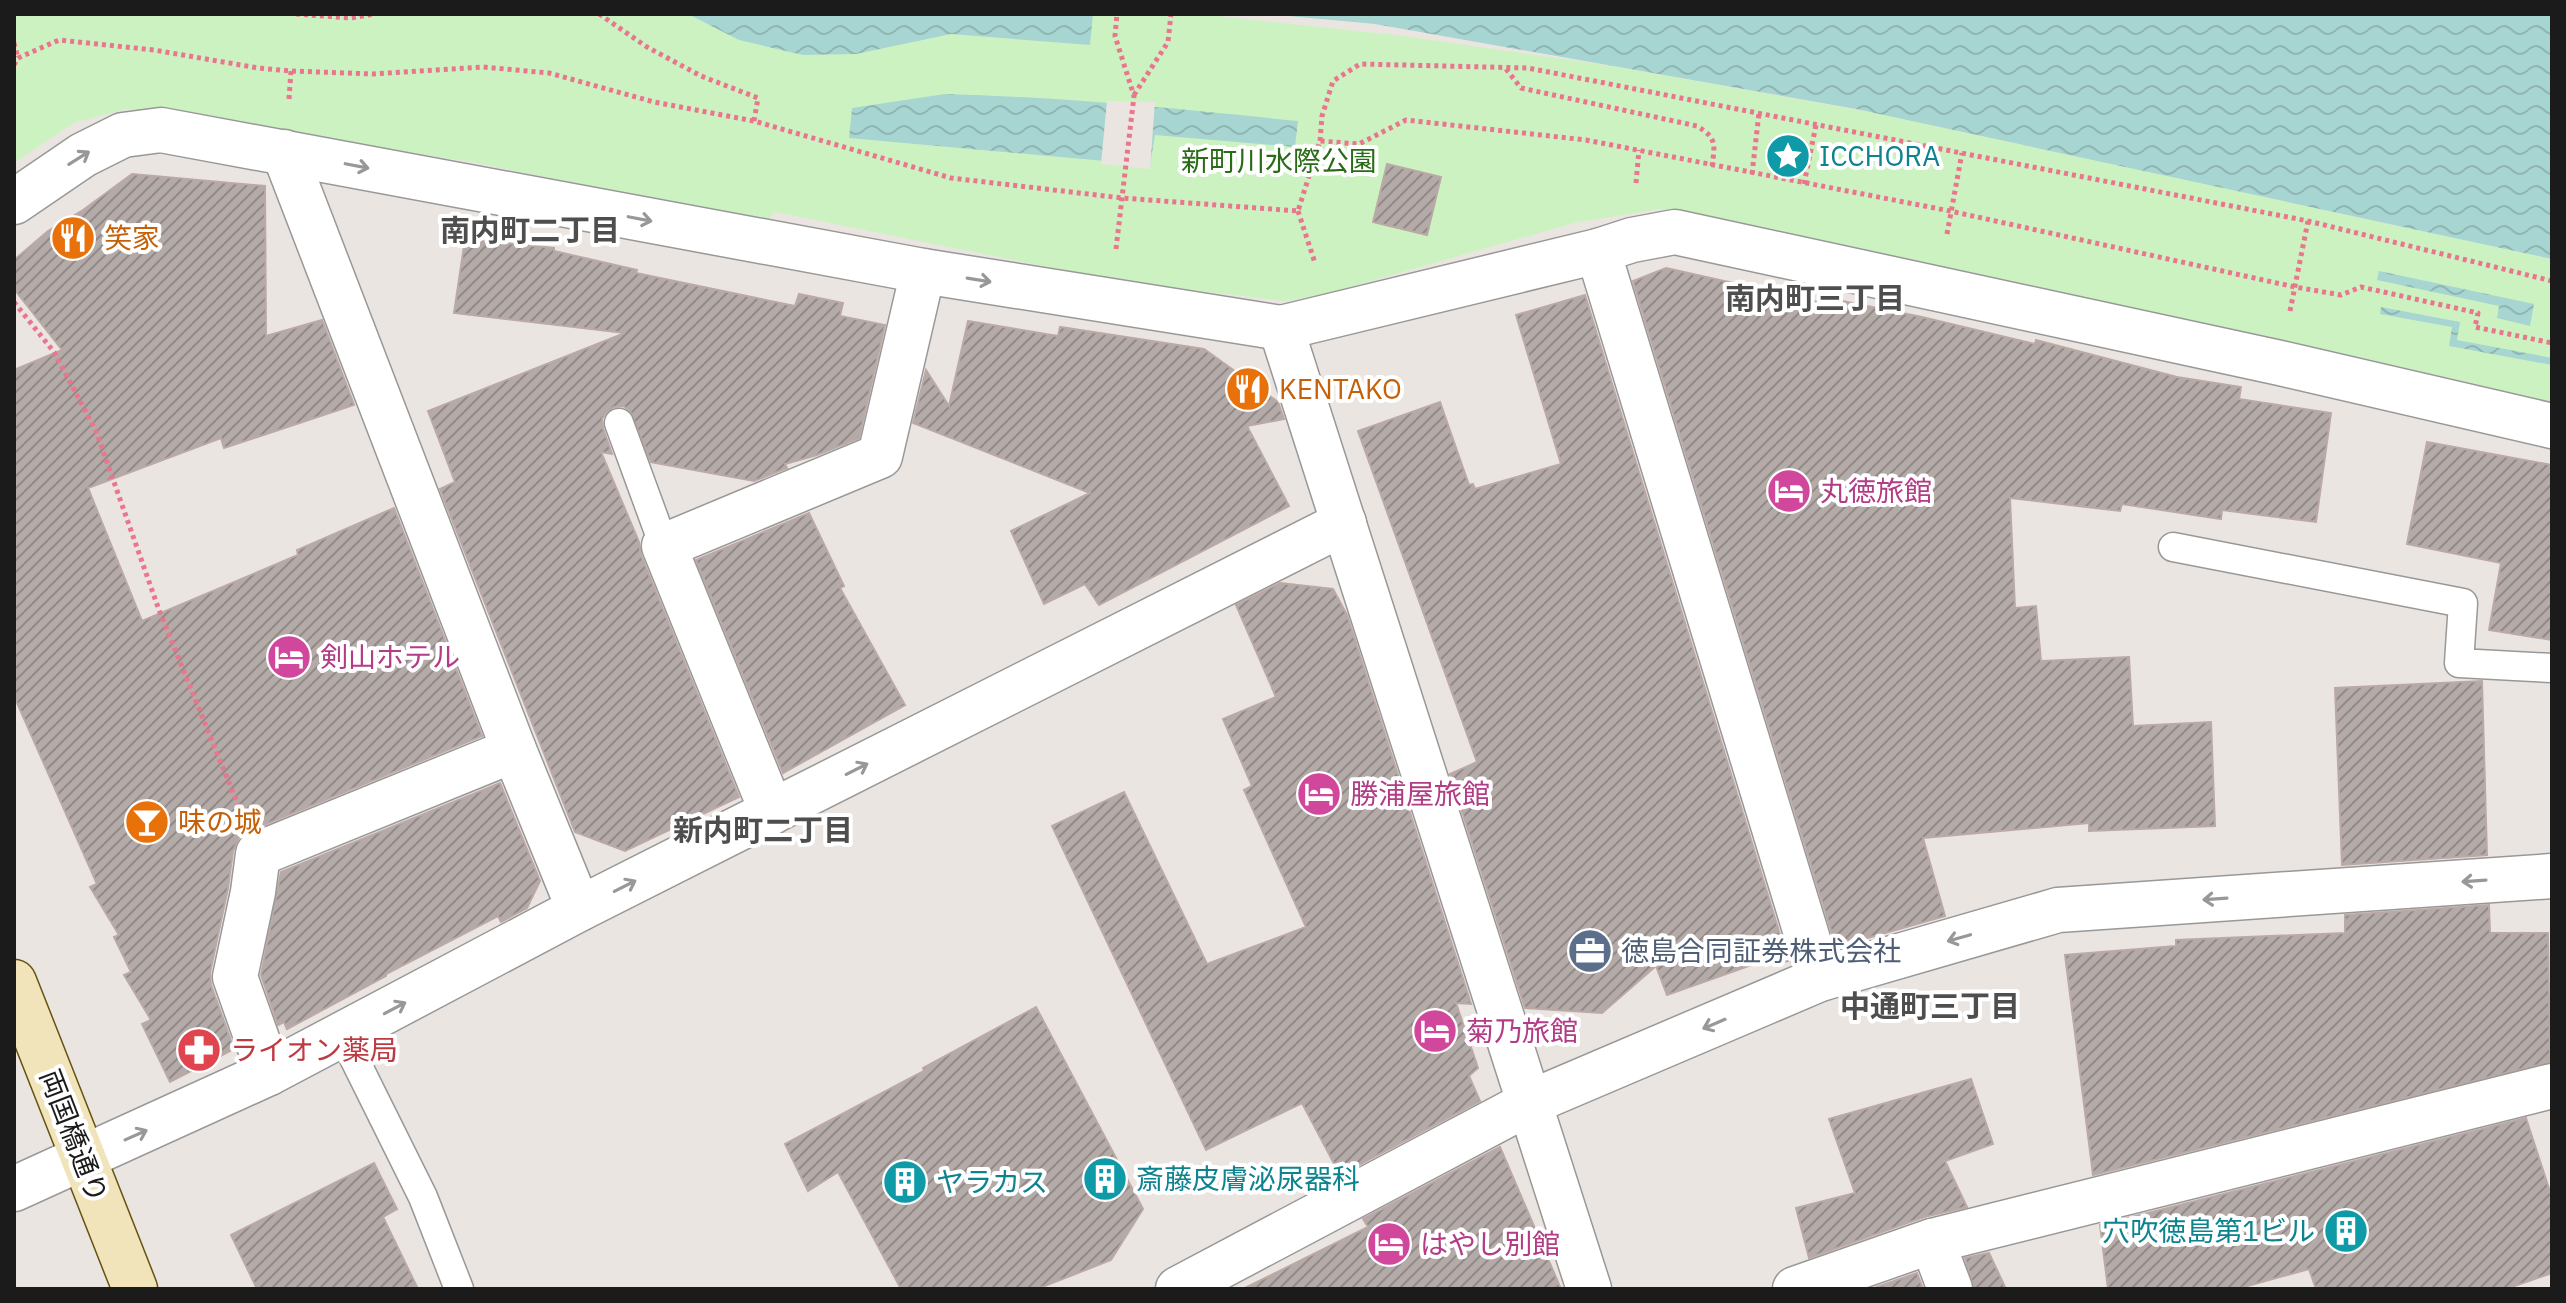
<svg xmlns="http://www.w3.org/2000/svg" width="2566" height="1303" viewBox="0 0 2566 1303" font-family="'IBM Plex Sans','Noto Sans JP',sans-serif">
	<style>
		.park { fill: #cdf2c2 }
		.water { fill: url(#water-waves) }
		.pier { fill: #ebe5e2 }
		.building { fill: url(#building-hatch); stroke: #bba9a6; stroke-width: 2 }
		.lines { fill: none; stroke-linecap: round; stroke-linejoin: round }
		.lane-casing { stroke: #989898; stroke-width: 31 }
		.street-casing { stroke: #989898; stroke-width: 47 }
		.secondary-casing { stroke: #645311; stroke-width: 47 }
		.path { stroke: #e9768d; stroke-width: 5; stroke-dasharray: 4 4; stroke-linecap: butt }
		.lane { stroke: #fff; stroke-width: 28 }
		.street { stroke: #fff; stroke-width: 44 }
		.secondary { stroke: #f1e3ba; stroke-width: 44 }
		.oneway { stroke: #989898 }
		.labels { text-anchor: middle; stroke-width: 8; stroke-linejoin: round; paint-order: stroke }
		.culture-label { font-size: 28px; fill: #0d838f; stroke: #fff; text-anchor: start }
		.park-label { font-size: 28px; fill: #2a6b17; stroke: #fff }
		.food-label { font-size: 28px; fill: #c56008; stroke: #fff; text-anchor: start }
		.hotel-label { font-size: 28px; fill: #b23c85; stroke: #fff; text-anchor: start }
		.service-label { font-size: 28px; fill: #4e5e75; stroke: #fff; text-anchor: start }
		.health-label { font-size: 28px; fill: #be3a42; stroke: #fff; text-anchor: start }
		.street-label { font-size: 28px; fill: #1b1b1b; stroke: #fff }
		.neighbourhood-label { font-size: 30px; font-weight: bold; fill: #4e4e4e; stroke: #fff }
	</style>
	<defs>
		<pattern id="water-waves" width="16" height="10" patternUnits="userSpaceOnUse" patternTransform="scale(2)"><rect width="16" height="10" fill="#a7d5d1"/><path d="M0 5q4-4 8 0t8 0" fill="none" stroke="#8fb6b3"/></pattern>
		<pattern id="building-hatch" width="6" height="6" patternUnits="userSpaceOnUse" patternTransform="scale(2)"><rect width="6" height="6" fill="#b4aaa8"/><path d="M-1 1l2-2M0 6l6-6M5 7l2-2" fill="none" stroke="#928a88"/></pattern>
	</defs>
	<rect width="100%" height="100%" fill="#ebe5e2"/>
	<polygon class="park" points="14,14 1198,14 1396,35 1606,65 1875,113 2552,259 2552,405 2221,337 1660,209 1578,222 1329,293 1285,301 1122,282 775,212 764,223 477,163 128,109 75,122 14,163"/>
	<g class="water">
		<polygon points="688,14 1093,14 1090,45 951,34 856,54 803,55 739,40"/>
		<polygon points="1267,14 2552,14 2552,259 1856,109 1375,24"/>
		<path d="M945,94C1063,97 1181,109 1298,121L1295,147L1155,135L1150,165L849,138L852,108Z"/>
		<polygon points="2379,271 2534,304 2530,326 2497,318 2499,306 2377,280"/>
		<polygon points="2381,307 2460,322 2457,340 2552,358 2552,365 2449,346 2452,327 2380,314"/>
	</g>
	<polygon class="pier" points="1107,101 1155,102 1150,169 1101,164"/>
	<g class="building">
		<polygon points="1387,164 1441,177 1427,235 1373,222"/>
		<polygon points="132,174 265,186 266,336 322,320 354,405 224,448 221,438 88,488 142,621 298,555 297,550 394,508 482,736 249,831 239,838 233,851 228,888 210,973 211,985 234,1049 170,1082 142,1024 151,1020 124,975 131,972 114,937 119,935 90,887 97,884 14,696 14,370 62,350 14,289 14,260 48,231 83,210"/>
		<polygon points="465,239 554,248 554,251 637,270 636,273 795,306 799,294 843,303 840,316 885,325 859,438 817,455 785,464 787,468 754,481 651,462 630,411 623,406 614,407 606,413 602,419 603,428 612,454 601,452 639,542 641,555 739,797 625,851 575,832 440,489 455,482 428,411 625,333 454,313"/>
		<polygon points="1666,268 1831,305 1832,299 1922,317 2035,344 2036,340 2177,377 2241,387 2239,399 2331,413 2316,522 2222,510 2221,519 2122,504 2120,511 2010,498 2015,608 2036,606 2041,661 2129,657 2133,726 2211,722 2215,826 2089,831 2089,823 1923,838 1945,916 1836,947 1633,281"/>
		<polygon points="1585,295 1788,961 1776,964 1774,957 1667,995 1656,966 1602,1013 1525,1008 1450,774 1477,762 1358,431 1440,402 1469,485 1473,484 1475,489 1561,464 1516,315"/>
		<polygon points="968,321 1058,336 1060,327 1204,349 1278,402 1284,419 1247,426 1289,506 1099,605 1085,584 1044,604 1011,531 1090,493 913,423 926,370 949,406"/>
		<polygon points="2427,442 2552,465 2552,640 2489,630 2501,563 2407,544"/>
		<polygon points="809,513 844,586 840,588 905,705 783,773 696,560"/>
		<polygon points="1280,583 1333,589 1347,615 1471,1004 1456,1003 1478,1068 1469,1076 1480,1101 1340,1175 1302,1103 1206,1150 1052,826 1124,792 1207,964 1306,927 1244,790 1252,786 1223,719 1276,697 1236,605"/>
		<polygon points="2482,681 2487,855 2342,865 2335,688"/>
		<polygon points="500,783 540,881 527,908 501,922 498,916 386,974 386,976 287,1029 284,1022 278,1025 261,975 281,872"/>
		<polygon points="2489,905 2490,933 2548,933 2550,1062 2093,1175 2065,955 2176,946 2176,940 2345,933 2345,915"/>
		<polygon points="1036,1007 1143,1209 1111,1260 1037,1289 901,1289 838,1172 808,1191 785,1144 924,1071 923,1068"/>
		<polygon points="1971,1079 1993,1144 1945,1161 1967,1207 1924,1217 1809,1258 1796,1208 1855,1193 1829,1119"/>
		<polygon points="2526,1118 2552,1198 2552,1273 2506,1289 2316,1289 2309,1269 2237,1289 2108,1289 2100,1225"/>
		<polygon points="1500,1147 1561,1289 1243,1289 1368,1227 1363,1219"/>
		<polygon points="374,1163 397,1209 383,1217 418,1289 257,1289 231,1235"/>
		<polygon points="1989,1253 2006,1289 1974,1289 1965,1258"/>
		<polygon points="1917,1273 1923,1289 1871,1289"/>
	</g>
	<g class="lines">
		<g class="lane-casing">
			<g id="lane">
				<polyline points="619,423 664,546"/>
				<polyline points="2173,547 2463,603 2459,663 2552,668"/>
				<polyline points="343,1036 423,1197 459,1289"/>
			</g>
		</g>
		<g class="street-casing">
			<g id="street">
				<polyline points="284,152 514,750 579,909"/>
				<polyline points="14,202 83,155 123,135 161,130 923,271 1281,328 1598,251 1632,240 1675,232 2280,363 2552,426"/>
				<polyline points="1598,251 1820,979"/>
				<polyline points="1281,328 1589,1289"/>
				<polyline points="772,812 664,546 880,456 923,271"/>
				<polyline points="269,1073 235,977 253,892 258,854 514,750"/>
				<polyline points="14,1189 269,1073 579,909 1344,523"/>
				<polyline points="1932,1241 1950,1289"/>
				<polyline points="1178,1289 1529,1103 1820,979 2058,910 2552,876"/>
				<polyline points="1795,1289 1932,1241 2552,1086"/>
			</g>
		</g>
		<g class="secondary-casing">
			<polyline id="secondary" points="14,982 135,1289"/>
		</g>
		<g class="path">
			<polyline points="296,14 350,18 375,14"/>
			<polyline points="599,14 647,47 701,76 758,98 754,121"/>
			<polyline points="14,43 18,58"/>
			<polyline points="14,65 18,58 59,40 154,50 258,68 291,71 373,74 483,67 549,73 654,102 754,121 951,178 1122,198 1298,211 1320,141 1359,144 1406,120 1586,140 1950,211 2295,287 2341,295 2361,287 2478,313 2475,327 2552,343"/>
			<path d="M1506,69L1521,88L1697,126C1717,138 1715,145 1712,166"/>
			<polyline points="1134,95 1168,42 1171,14"/>
			<polyline points="289,99 291,71"/>
			<polyline points="1320,141 1322,116 1333,81 1360,64 1528,68 2308,221 2552,281"/>
			<polyline points="1752,174 1759,113"/>
			<polyline points="1636,183 1639,150"/>
			<polyline points="1804,184 1816,125"/>
			<polyline points="1298,211 1315,263"/>
			<polyline points="1947,234 1962,153"/>
			<polyline points="1116,249 1134,96 1115,36 1117,14"/>
			<polyline points="14,302 54,352 96,431 159,610 238,805"/>
			<polyline points="2290,311 2308,221"/>
		</g>
		<use href="#lane" class="lane"/>
		<use href="#street" class="street"/>
		<use href="#secondary" class="secondary"/>
	</g>
	<defs><path id="oneway-shaft" d="M-6 0H5M1.5-3L5.5 0L1.5 3" fill="none" stroke-width="1.6" stroke-linecap="round" stroke-linejoin="round" transform="scale(2)"/></defs>
	<g class="oneway">
		<use href="#oneway-shaft" transform="translate(79 158) rotate(-32)"/>
		<use href="#oneway-shaft" transform="translate(357 166) rotate(11)"/>
		<use href="#oneway-shaft" transform="translate(640 219) rotate(11)"/>
		<use href="#oneway-shaft" transform="translate(979 280) rotate(9)"/>
		<use href="#oneway-shaft" transform="translate(857 769) rotate(-27)"/>
		<use href="#oneway-shaft" transform="translate(2474 881) rotate(176)"/>
		<use href="#oneway-shaft" transform="translate(625 886) rotate(-27)"/>
		<use href="#oneway-shaft" transform="translate(2215 899) rotate(176)"/>
		<use href="#oneway-shaft" transform="translate(1959 938) rotate(164)"/>
		<use href="#oneway-shaft" transform="translate(395 1008) rotate(-28)"/>
		<use href="#oneway-shaft" transform="translate(1714 1024) rotate(157)"/>
		<use href="#oneway-shaft" transform="translate(136 1135) rotate(-24)"/>
	</g>
	<defs>
		<g id="sight-disc" transform="scale(2.3)"><circle r="9.5" fill="#0f9aa8" stroke="#fff"/><path d="M0-6L1.8-2.2L6-1.7L2.9 1.2L3.7 5.4L0 3.3L-3.7 5.4L-2.9 1.2L-6-1.7L-1.8-2.2Z" fill="#fff"/></g>
		<g id="restaurant-disc" transform="scale(2.3)"><circle r="9.5" fill="#e8710a" stroke="#fff"/><path d="M-5-6h1v4h1v-4h1v4h1v-4h1v5L-1.5 .5V6h-2V.5L-5-1ZM5-6V6H3V1.5H1.5Q1.5-4 5-6Z" fill="#fff"/></g>
		<g id="hotel-disc" transform="scale(2.3)"><circle r="9.5" fill="#d1479c" stroke="#fff"/><path d="M-6-4.5h1.5V1H6V5H4.5V3h-9V5H-6ZM-4 0a1.8 1.8 0 1 1 3.6 0ZM.5 0V-2.5h3Q6-2.5 6 0Z" fill="#fff"/></g>
		<g id="bar-disc" transform="scale(2.3)"><circle r="9.5" fill="#e8710a" stroke="#fff"/><path d="M-6-5H6L.8 .8V4.5H3.5V6h-7V4.5H-.8V.8Z" fill="#fff"/></g>
		<g id="office-disc" transform="scale(2.3)"><circle r="9.5" fill="#5c6f8a" stroke="#fff"/><path d="M-6-3h4V-5.5h4V-3h4V5H-6ZM-1-4.5V-3h2v-1.5ZM-6 0V1H6V0Z" fill="#fff"/></g>
		<g id="pharmacy-disc" transform="scale(2.3)"><circle r="9.5" fill="#e0444e" stroke="#fff"/><path d="M-2-6h4v4h4v4h-4v4h-4v-4h-4v-4h4Z" fill="#fff"/></g>
		<g id="building-disc" transform="scale(2.3)"><circle r="9.5" fill="#0f9aa8" stroke="#fff"/><path d="M-4-6H4V6H1V3H-1V6H-4ZM-2.5-4.3h1.7v1.8h-1.7ZM.8-4.3h1.7v1.8H.8ZM-2.5-1h1.7V.8h-1.7ZM.8-1h1.7V.8H.8Z" fill="#fff"/></g>
	</defs>
	<g fill-rule="evenodd">
		<use href="#sight-disc" x="1788" y="156"/>
		<use href="#restaurant-disc" x="73" y="238"/>
		<use href="#restaurant-disc" x="1248" y="389"/>
		<use href="#hotel-disc" x="1789" y="491"/>
		<use href="#hotel-disc" x="289" y="657"/>
		<use href="#hotel-disc" x="1319" y="794"/>
		<use href="#bar-disc" x="147" y="822"/>
		<use href="#office-disc" x="1590" y="951"/>
		<use href="#hotel-disc" x="1435" y="1031"/>
		<use href="#pharmacy-disc" x="199" y="1050"/>
		<use href="#building-disc" x="1105" y="1179"/>
		<use href="#building-disc" x="905" y="1182"/>
		<use href="#building-disc" x="2346" y="1231"/>
		<use href="#hotel-disc" x="1389" y="1244"/>
	</g>
	<g class="labels">
		<g class="culture-label">
			<text x="1819" y="166">ICCHORA</text>
			<text x="1136" y="1189">斎藤皮膚泌尿器科</text>
			<text x="936" y="1192">ヤラカス</text>
			<text x="2315" y="1241" text-anchor="end">穴吹徳島第1ビル</text>
		</g>
		<g class="park-label">
			<text x="1279" y="171">新町川水際公園</text>
		</g>
		<g class="food-label">
			<text x="104" y="248">笑家</text>
			<text x="1279" y="399">KENTAKO</text>
			<text x="178" y="832">味の城</text>
		</g>
		<g class="hotel-label">
			<text x="1820" y="501">丸徳旅館</text>
			<text x="320" y="667">剣山ホテル</text>
			<text x="1350" y="804">勝浦屋旅館</text>
			<text x="1466" y="1041">菊乃旅館</text>
			<text x="1420" y="1254">はやし別館</text>
		</g>
		<g class="service-label">
			<text x="1621" y="961">徳島合同証券株式会社</text>
		</g>
		<g class="health-label">
			<text x="230" y="1060">ライオン薬局</text>
		</g>
		<g class="street-label">
			<text transform="translate(74 1136) rotate(69)" y="10">両国橋通り</text>
		</g>
		<g class="neighbourhood-label">
			<text x="530" y="241">南内町二丁目</text>
			<text x="1815" y="309">南内町三丁目</text>
			<text x="763" y="841">新内町二丁目</text>
			<text x="1930" y="1017">中通町三丁目</text>
		</g>
	</g>
	<rect width="2566" height="1303" fill="none" stroke="#1b1b1b" stroke-width="32"/>
</svg>
